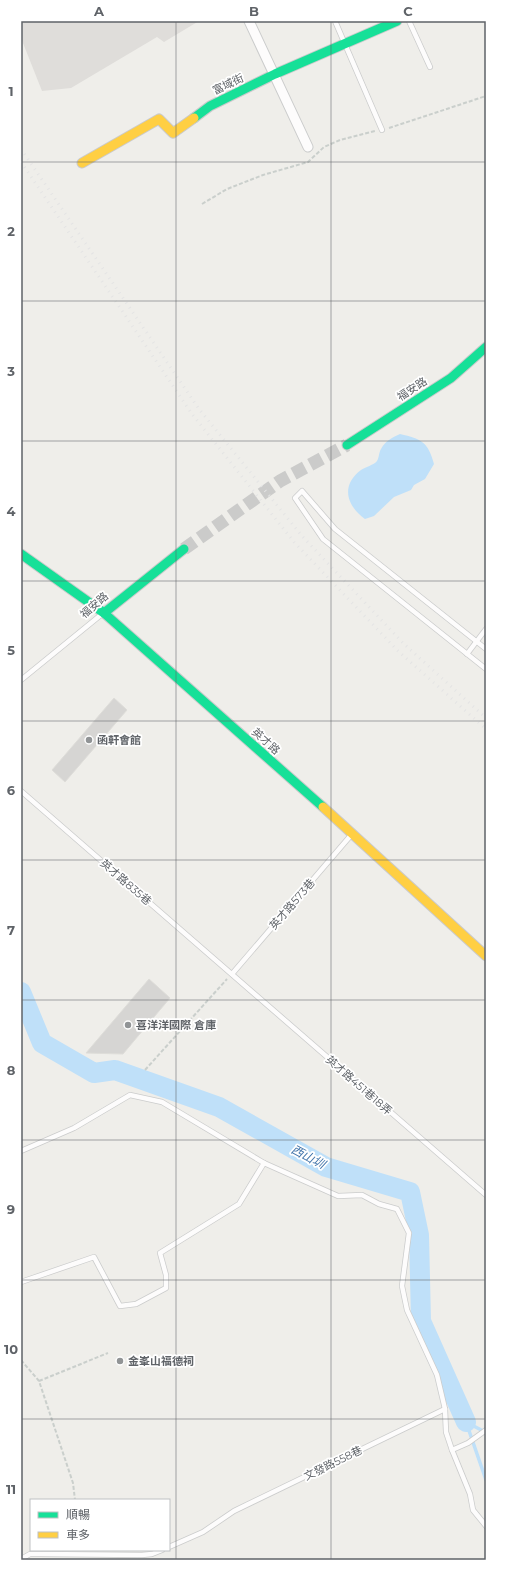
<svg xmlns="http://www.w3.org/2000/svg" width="507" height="1581" viewBox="0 0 507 1581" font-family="Montserrat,'Noto Sans TC',sans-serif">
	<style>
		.industrial { fill: #dfddda }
		.water { fill: #bfe0f9 }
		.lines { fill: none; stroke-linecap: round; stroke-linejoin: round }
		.stream { stroke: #bfe0f9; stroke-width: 3.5 }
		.river { stroke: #bfe0f9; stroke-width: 20 }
		.building { fill: #d6d5d3; stroke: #deddd9 }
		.secondary-tunnel { stroke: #cbcbca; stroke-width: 13; stroke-dasharray: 13 6; stroke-linecap: butt }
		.lane-casing { stroke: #cbcccc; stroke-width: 6 }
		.street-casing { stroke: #cbcccc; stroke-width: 11 }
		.fast-casing { stroke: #cacacb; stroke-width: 11 }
		.slow-casing { stroke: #cacacb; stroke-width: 11 }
		.path { stroke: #cacfcc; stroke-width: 2; stroke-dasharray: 4 2; stroke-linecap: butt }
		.lane { stroke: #fdfcfc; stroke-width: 4.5 }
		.street { stroke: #fdfcfc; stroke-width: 9 }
		.fast { stroke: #16e098; stroke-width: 9 }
		.slow { stroke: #ffcf43; stroke-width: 9 }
		.rail { stroke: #e4e4e4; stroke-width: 3; stroke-dasharray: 1 5; stroke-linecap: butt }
		.grid { fill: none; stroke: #5f6368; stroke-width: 1; stroke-opacity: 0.55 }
		.poi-dot { fill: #919496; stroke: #fff; stroke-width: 1.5 }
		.labels { text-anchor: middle; stroke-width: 3.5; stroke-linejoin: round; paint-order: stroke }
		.street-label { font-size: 11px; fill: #5f6368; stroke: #fff }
		.poi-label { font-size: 11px; font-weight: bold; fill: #5f6368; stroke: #fff; text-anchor: start }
		.water-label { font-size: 12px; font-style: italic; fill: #4174aa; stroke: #fff }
		.neatline { fill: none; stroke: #5f6368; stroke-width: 1.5 }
		.grid-label { font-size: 13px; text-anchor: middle; font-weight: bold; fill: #5f6368 }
	</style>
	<rect width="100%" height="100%" fill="#efeeea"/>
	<polygon class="industrial" points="21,21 199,21 164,42 157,37 71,88 42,91 21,38"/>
	<path class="water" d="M400,434C422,439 428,442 434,464L425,479L414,485L411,490L394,497L374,516L365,519C347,506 340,486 361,470C365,467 374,465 377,461C379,458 379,452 381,449C385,441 393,437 400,434Z"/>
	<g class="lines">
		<g class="stream">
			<polyline points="466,1422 486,1480"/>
			<polyline points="466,1422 485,1432"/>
		</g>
		<polyline class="river" points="21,992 42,1043 94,1073 115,1070 219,1107 326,1167 410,1192 419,1235 421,1321 466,1422"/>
	</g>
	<g class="building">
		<polygon points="114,698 127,710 65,782 52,770"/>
		<polygon points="149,979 170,998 123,1054 86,1053"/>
	</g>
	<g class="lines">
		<polyline class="secondary-tunnel" points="184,549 280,481 347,445"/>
		<g class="lane-casing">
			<g id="lane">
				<polyline points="335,21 382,130"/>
				<polyline points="409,21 430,67"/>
				<polyline points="486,649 335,529 302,491 295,498 323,539 486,669"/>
				<polyline points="467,654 486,629"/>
				<polyline points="21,680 102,614"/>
				<polyline points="21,791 486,1195"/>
				<polyline points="232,974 352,834"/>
				<polyline points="21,1151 74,1128 130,1095 162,1102 264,1163 338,1196 362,1195 379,1204 397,1209 409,1233 402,1286 407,1310 437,1375 445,1409"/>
				<polyline points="21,1282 94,1257 120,1306 136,1304 166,1288 166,1275 160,1253 239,1204 264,1163"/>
				<polyline points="452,1450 470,1494 473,1510 486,1526"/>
				<polyline points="169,1547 203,1532 234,1511 445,1409 446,1432 452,1450 468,1443 486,1430"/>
				<polyline points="21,1559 30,1554 39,1554 142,1555 152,1554 162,1550"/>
			</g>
		</g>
		<g class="street-casing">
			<polyline id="street" points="249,21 308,147"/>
		</g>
		<g class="fast-casing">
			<g id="fast">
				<polyline points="194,118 210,106 275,74 397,21"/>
				<polyline points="347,445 451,378 486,347"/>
				<polyline points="21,554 104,613 323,807"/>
				<polyline points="104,613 184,549"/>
			</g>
		</g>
		<g class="slow-casing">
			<g id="slow">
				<polyline points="82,163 159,119 173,133 194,118"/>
				<polyline points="323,807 486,956"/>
			</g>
		</g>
		<g class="path">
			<polyline points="389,128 486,96"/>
			<polyline points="202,204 227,189 263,175 308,162 324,147 340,140 375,131"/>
			<polyline points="145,1070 227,979"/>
			<polyline points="21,1360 39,1381 73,1483 75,1500"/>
			<polyline points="39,1381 108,1353"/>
		</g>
		<use href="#lane" class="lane"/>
		<use href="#street" class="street"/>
		<use href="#fast" class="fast"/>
		<use href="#slow" class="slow"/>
		<g class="rail">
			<polyline points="21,149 199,409 302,536 404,644 486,718"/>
			<polyline points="21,162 192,414 294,542 398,651 486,729"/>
		</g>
	</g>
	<path class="grid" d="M176,21V1560M331,21V1560M21,162H486M21,301H486M21,441H486M21,581H486M21,721H486M21,860H486M21,1000H486M21,1140H486M21,1280H486M21,1419H486"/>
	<g class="poi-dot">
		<circle cx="89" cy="740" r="4"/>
		<circle cx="128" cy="1025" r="4"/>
		<circle cx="120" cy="1361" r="4"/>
	</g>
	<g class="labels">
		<g class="street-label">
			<text transform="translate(228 84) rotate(-26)" y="4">富域街</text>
			<text transform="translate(412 389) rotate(-33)" y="4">福安路</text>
			<text transform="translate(94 605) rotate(-41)" y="4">福安路</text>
			<text transform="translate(266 741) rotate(42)" y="4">英才路</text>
			<text transform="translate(126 882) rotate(41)" y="4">英才路835巷</text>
			<text transform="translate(292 904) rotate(-49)" y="4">英才路573巷</text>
			<text transform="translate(359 1085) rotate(41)" y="4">英才路451巷18弄</text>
			<text transform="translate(333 1463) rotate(-26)" y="4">文發路558巷</text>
		</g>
		<g class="poi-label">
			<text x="97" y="744">函軒會館</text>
			<text x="136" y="1029">喜洋洋國際 倉庫</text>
			<text x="128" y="1365">金峯山福德祠</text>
		</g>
		<g class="water-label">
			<text transform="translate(308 1157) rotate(28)" y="4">西山圳</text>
		</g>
	</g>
	<rect width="507" height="1581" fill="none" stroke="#ffffff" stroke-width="44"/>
	<rect x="30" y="1499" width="140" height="52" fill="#ffffff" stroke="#bfc1c3"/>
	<rect x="38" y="1512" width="20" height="6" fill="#16e098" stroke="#bfc1c3"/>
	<text x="66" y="1519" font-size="12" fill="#5f6368">順暢</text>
	<rect x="38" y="1532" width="20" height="6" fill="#ffcf43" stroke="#bfc1c3"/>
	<text x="66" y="1539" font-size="12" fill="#5f6368">車多</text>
	<rect x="22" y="22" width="463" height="1537" class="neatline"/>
	<g class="grid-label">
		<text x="99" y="16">A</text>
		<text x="254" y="16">B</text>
		<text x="408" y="16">C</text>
		<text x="11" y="96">1</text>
		<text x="11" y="236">2</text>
		<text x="11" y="376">3</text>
		<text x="11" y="516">4</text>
		<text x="11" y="655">5</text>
		<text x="11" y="795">6</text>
		<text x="11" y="935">7</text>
		<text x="11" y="1075">8</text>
		<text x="11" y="1214">9</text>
		<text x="11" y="1354">10</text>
		<text x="11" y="1494">11</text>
	</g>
</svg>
